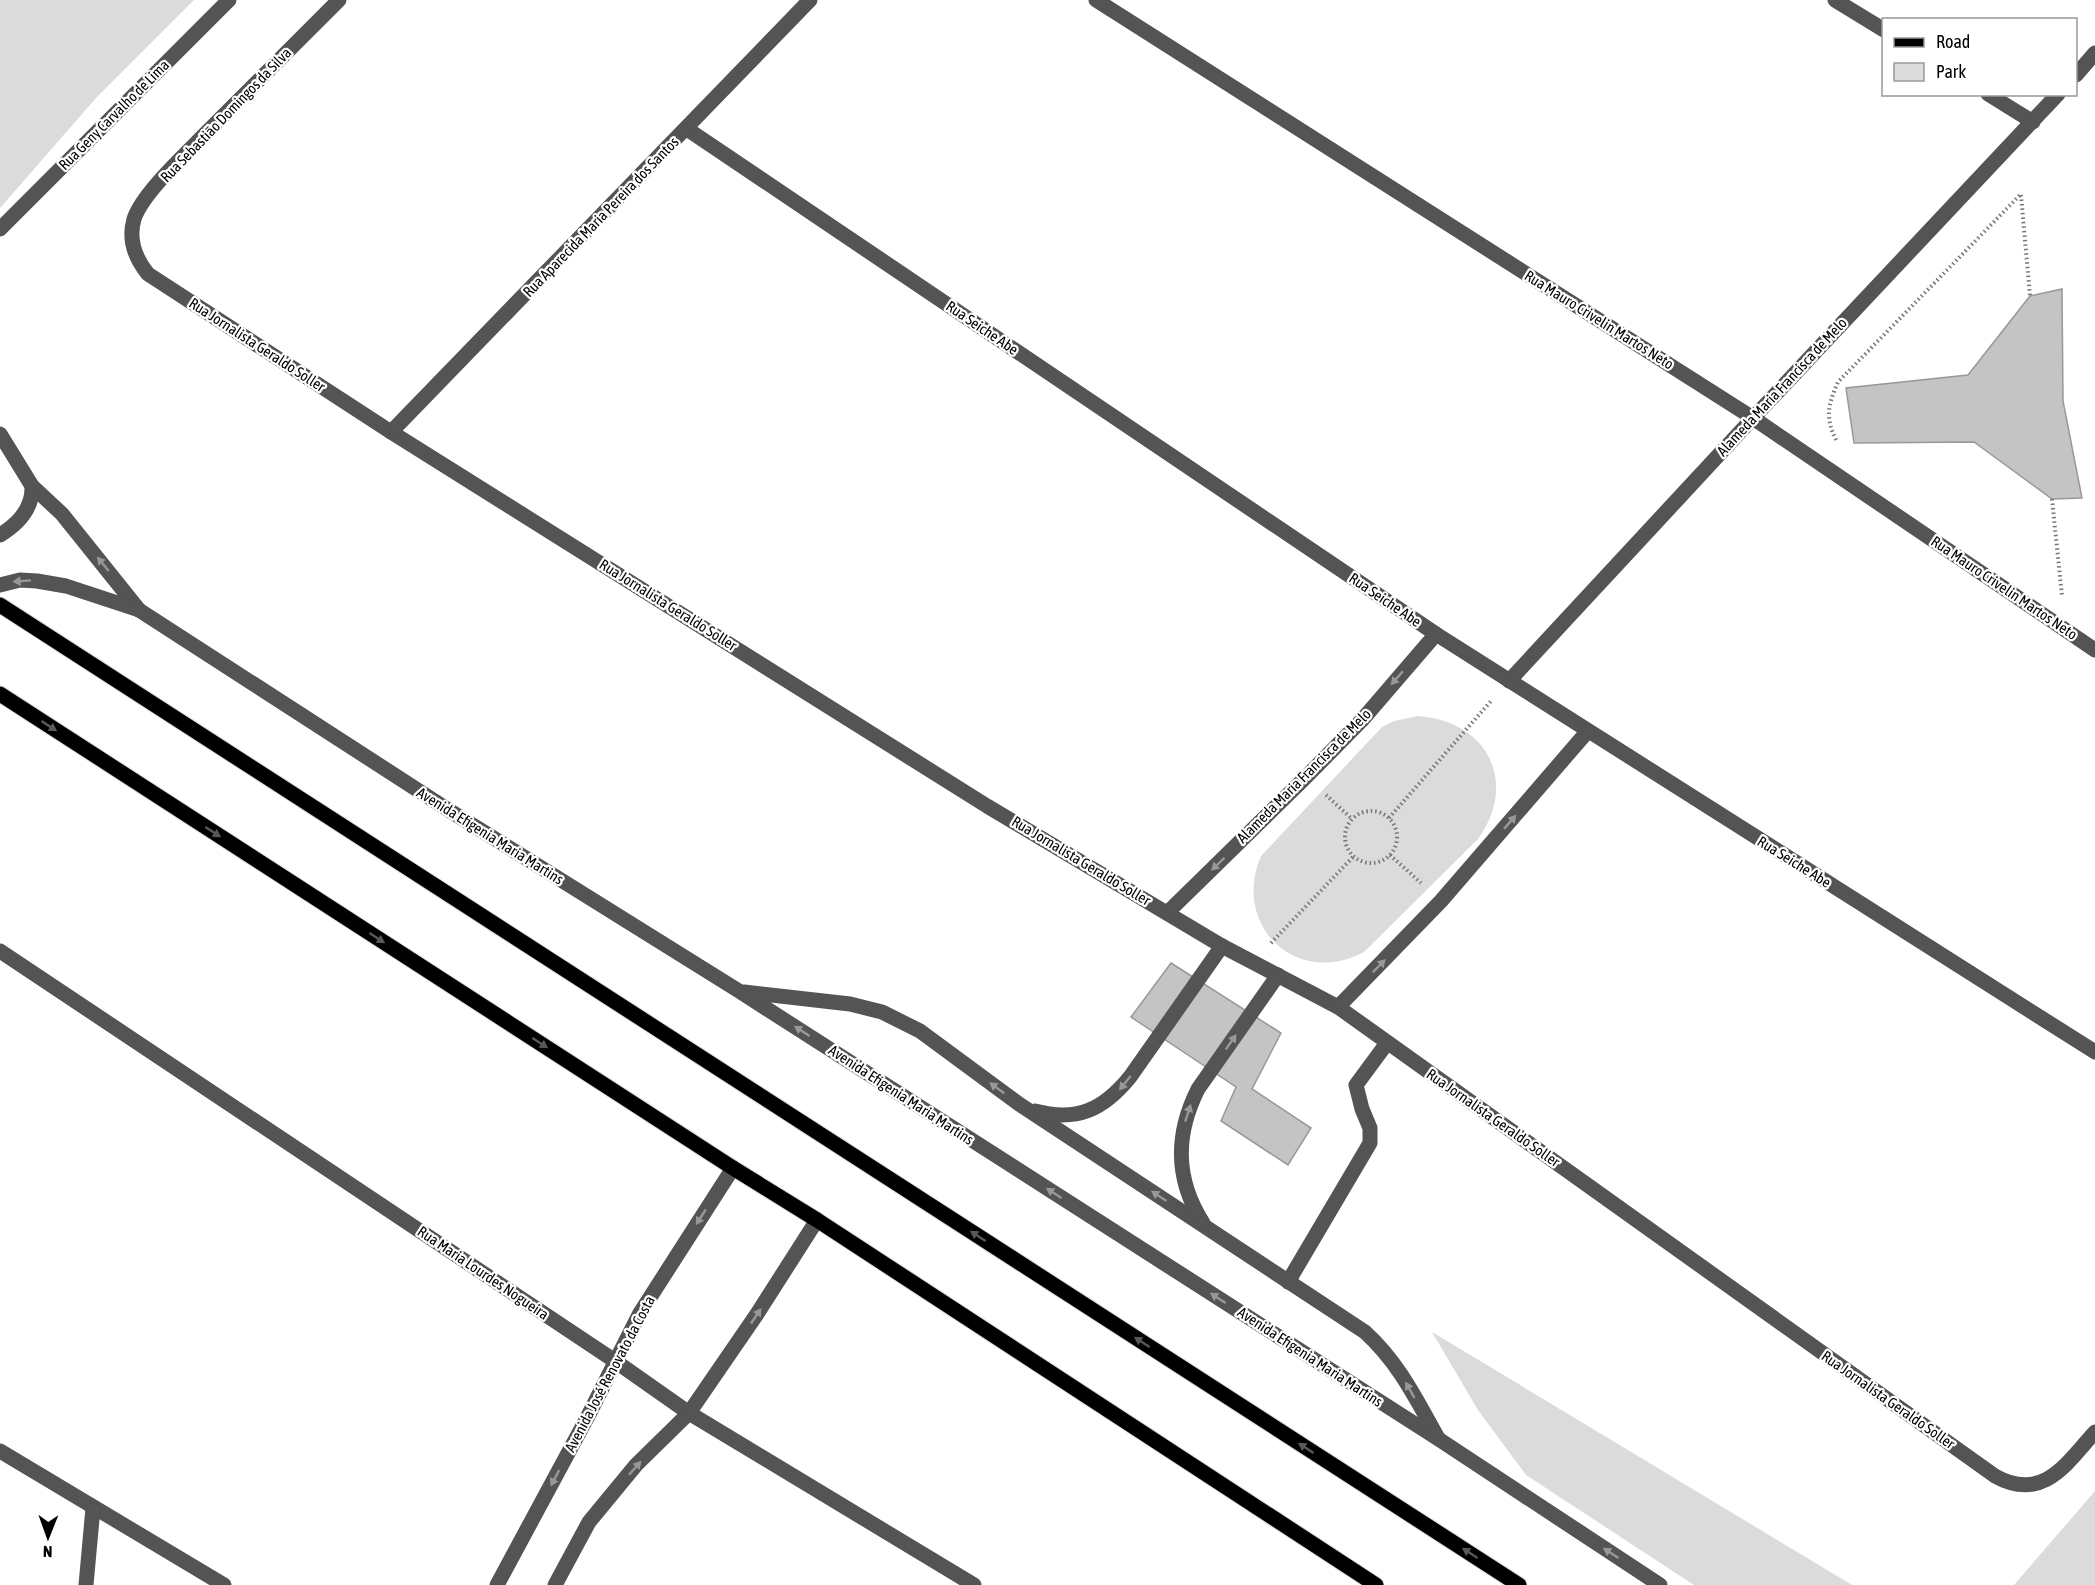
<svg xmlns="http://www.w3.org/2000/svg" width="2095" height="1585" viewBox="0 0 2095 1585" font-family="'Asap Condensed',sans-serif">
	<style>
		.green { fill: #dbdbdb }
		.building { fill: #c4c4c4; stroke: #989898; stroke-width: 1.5 }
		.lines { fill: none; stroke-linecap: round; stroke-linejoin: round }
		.major-casing { stroke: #dbdbdb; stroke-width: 17 }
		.path { stroke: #767676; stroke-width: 4; stroke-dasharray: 1.5 3; stroke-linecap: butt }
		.minor { stroke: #545454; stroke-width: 15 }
		.major { stroke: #000; stroke-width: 15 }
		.oneway { fill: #989898 }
		.oneway2 { fill: #595959 }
		.labels { text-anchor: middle; stroke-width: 4.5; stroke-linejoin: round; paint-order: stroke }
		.street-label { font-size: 15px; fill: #000; stroke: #fff }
	</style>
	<rect width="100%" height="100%" fill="#fff"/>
	<g class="green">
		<polygon points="0,0 194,0 96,98 0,208"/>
		<path d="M1418,716C1487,721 1519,782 1478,839L1364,952C1297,988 1231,926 1261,856L1382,727L1394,721Z"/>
		<polygon points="1432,1332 1852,1585 1694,1585 1526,1475 1478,1410"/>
		<polygon points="2095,1491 2095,1585 2014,1585"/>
	</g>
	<g class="building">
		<polygon points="2062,289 2063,401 2082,498 2052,499 1974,442 1854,443 1846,388 1968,375 2030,296"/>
		<polygon points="1171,963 1281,1033 1252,1089 1311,1128 1288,1165 1221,1121 1236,1087 1131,1017"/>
	</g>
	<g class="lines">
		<g class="major-casing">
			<g id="major">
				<polyline points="0,605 1519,1585"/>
				<polyline points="0,694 733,1168 817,1220 1376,1585"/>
			</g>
		</g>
		<g class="path">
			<polyline points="2021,195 2030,296"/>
			<path d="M1836,440C1825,417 1828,405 1838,382L2021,194"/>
			<polyline points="2052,499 2062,596"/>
			<polyline points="1326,795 1352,819"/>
			<circle cx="1371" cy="837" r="26"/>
			<polyline points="1389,818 1491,701"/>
			<polyline points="1390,855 1421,883"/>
			<polyline points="1271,943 1353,857"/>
		</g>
		<g class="minor">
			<path d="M339,0C296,43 253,86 210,129C189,151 143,192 134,219C128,240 135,258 148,274L391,432L987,806L1222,946L1338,1007L1995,1476C2043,1503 2067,1463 2095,1432"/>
			<polyline points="1096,0 1753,418 2095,650"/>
			<polyline points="1835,0 1884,30"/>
			<polyline points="2076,75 2095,53"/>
			<polyline points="1988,94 2033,122"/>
			<polyline points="687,129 1436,634 2095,1052"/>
			<polyline points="0,229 229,0"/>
			<polyline points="391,432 810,0"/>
			<polyline points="0,434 32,486 62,514 139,610"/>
			<path d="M0,535C18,524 33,508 32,486"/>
			<polyline points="0,585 20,580 37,581 66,586 139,610 447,809 739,991 1440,1440 1660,1585"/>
			<polyline points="1509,681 1753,418 2058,94"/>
			<polyline points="1167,913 1306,777 1362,720 1436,634"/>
			<polyline points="0,951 615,1361 689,1413 974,1585"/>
			<path d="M744,992L850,1004L882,1012L920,1031L1019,1104L1365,1332C1399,1363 1416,1399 1438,1438"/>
			<polyline points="1338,1007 1441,901 1587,732"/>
			<path d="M1035,1111C1077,1122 1103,1110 1130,1077L1222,946"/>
			<path d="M1203,1223C1175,1179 1175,1135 1198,1089L1278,975"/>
			<polyline points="1288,1282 1370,1143 1370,1128 1362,1109 1356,1085 1387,1043"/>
			<polyline points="0,1451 224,1585"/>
			<polyline points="86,1585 93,1508"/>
			<polyline points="497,1585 587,1418 640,1313 733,1168"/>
			<polyline points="555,1585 589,1522 636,1465 689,1413 757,1314 817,1220"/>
		</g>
		<use href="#major" class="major"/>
	</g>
	<defs><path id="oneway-solid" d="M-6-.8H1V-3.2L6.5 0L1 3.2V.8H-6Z" transform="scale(1.5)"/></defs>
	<g class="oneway">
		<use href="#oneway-solid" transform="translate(103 564) rotate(-129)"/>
		<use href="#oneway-solid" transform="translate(22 581) rotate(176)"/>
		<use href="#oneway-solid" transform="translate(1397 678) rotate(131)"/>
		<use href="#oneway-solid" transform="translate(1510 822) rotate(-49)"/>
		<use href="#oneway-solid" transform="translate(1218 864) rotate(136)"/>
		<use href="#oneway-solid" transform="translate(1379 966) rotate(-46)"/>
		<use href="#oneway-solid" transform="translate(802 1031) rotate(-147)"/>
		<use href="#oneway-solid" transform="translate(1231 1042) rotate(-55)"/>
		<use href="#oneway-solid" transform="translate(1125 1083) rotate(129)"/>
		<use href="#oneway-solid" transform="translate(997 1088) rotate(-144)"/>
		<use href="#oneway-solid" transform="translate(1188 1113) rotate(-72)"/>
		<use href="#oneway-solid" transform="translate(1054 1193) rotate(-147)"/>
		<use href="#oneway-solid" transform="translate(1159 1196) rotate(-147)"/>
		<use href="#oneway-solid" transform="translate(701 1217) rotate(123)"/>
		<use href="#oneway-solid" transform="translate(1218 1298) rotate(-147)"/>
		<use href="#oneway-solid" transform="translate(756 1316) rotate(-56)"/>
		<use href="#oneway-solid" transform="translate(1410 1390) rotate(-120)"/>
		<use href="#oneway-solid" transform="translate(635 1468) rotate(-48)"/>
		<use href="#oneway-solid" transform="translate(555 1478) rotate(118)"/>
		<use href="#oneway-solid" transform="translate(1611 1553) rotate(-147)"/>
	</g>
	<g class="oneway2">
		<use href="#oneway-solid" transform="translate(49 726) rotate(33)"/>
		<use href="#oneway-solid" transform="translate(213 832) rotate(33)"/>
		<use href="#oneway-solid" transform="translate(377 938) rotate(33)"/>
		<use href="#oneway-solid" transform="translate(540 1043) rotate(33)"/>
		<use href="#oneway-solid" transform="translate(978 1236) rotate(-147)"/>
		<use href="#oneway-solid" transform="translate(1142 1342) rotate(-147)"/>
		<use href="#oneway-solid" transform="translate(1306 1448) rotate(-147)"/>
		<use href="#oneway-solid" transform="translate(1470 1553) rotate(-147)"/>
	</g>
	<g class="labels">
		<g class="street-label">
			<text transform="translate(114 115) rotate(-45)" y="5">Rua Geny Carvalho de Lima</text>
			<text transform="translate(226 115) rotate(-46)" y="5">Rua Sebastião Domingos da Silva</text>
			<text transform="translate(601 217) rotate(-46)" y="5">Rua Aparecida Maria Pereira dos Santos</text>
			<text transform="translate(1599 320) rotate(32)" y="5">Rua Mauro Crivelin Martos Neto</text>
			<text transform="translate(982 328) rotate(34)" y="5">Rua Seiche Abe</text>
			<text transform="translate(257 345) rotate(33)" y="5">Rua Jornalista Geraldo Soller</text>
			<text transform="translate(1782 387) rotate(-47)" y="5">Alameda Maria Francisca de Melo</text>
			<text transform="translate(2004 588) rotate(34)" y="5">Rua Mauro Crivelin Martos Neto</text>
			<text transform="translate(1385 600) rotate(34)" y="5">Rua Seiche Abe</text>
			<text transform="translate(668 605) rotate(32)" y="5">Rua Jornalista Geraldo Soller</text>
			<text transform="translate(1304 776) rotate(-45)" y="5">Alameda Maria Francisca de Melo</text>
			<text transform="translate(490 836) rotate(32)" y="5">Avenida Efigenia Maria Martins</text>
			<text transform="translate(1081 861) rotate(31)" y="5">Rua Jornalista Geraldo Soller</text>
			<text transform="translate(1794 862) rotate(32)" y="5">Rua Seiche Abe</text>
			<text transform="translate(901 1095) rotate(33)" y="5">Avenida Efigenia Maria Martins</text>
			<text transform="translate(1493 1118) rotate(35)" y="5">Rua Jornalista Geraldo Soller</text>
			<text transform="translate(483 1273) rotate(34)" y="5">Rua Maria Lourdes Nogueira</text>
			<text transform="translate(1310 1357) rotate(33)" y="5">Avenida Efigenia Maria Martins</text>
			<text transform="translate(610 1374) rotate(-62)" y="5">Avenida José Renovato da Costa</text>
			<text transform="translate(1888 1400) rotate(35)" y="5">Rua Jornalista Geraldo Soller</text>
		</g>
	</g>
	<rect x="1882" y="18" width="195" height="78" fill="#ffffff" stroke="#999999" stroke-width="1.5"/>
	<rect x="1894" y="38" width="30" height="9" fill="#000000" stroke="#999999" stroke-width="1.5"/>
	<text x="1936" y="48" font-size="18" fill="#000000">Road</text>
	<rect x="1894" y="63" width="30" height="18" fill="#dbdbdb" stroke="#999999" stroke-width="1.5"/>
	<text x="1936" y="78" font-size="18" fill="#000000">Park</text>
	<g transform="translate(48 1537) rotate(181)" stroke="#ffffff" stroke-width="4.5" paint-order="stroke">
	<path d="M0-4.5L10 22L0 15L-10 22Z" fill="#000000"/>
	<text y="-9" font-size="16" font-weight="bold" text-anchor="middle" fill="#000000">N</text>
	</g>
</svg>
